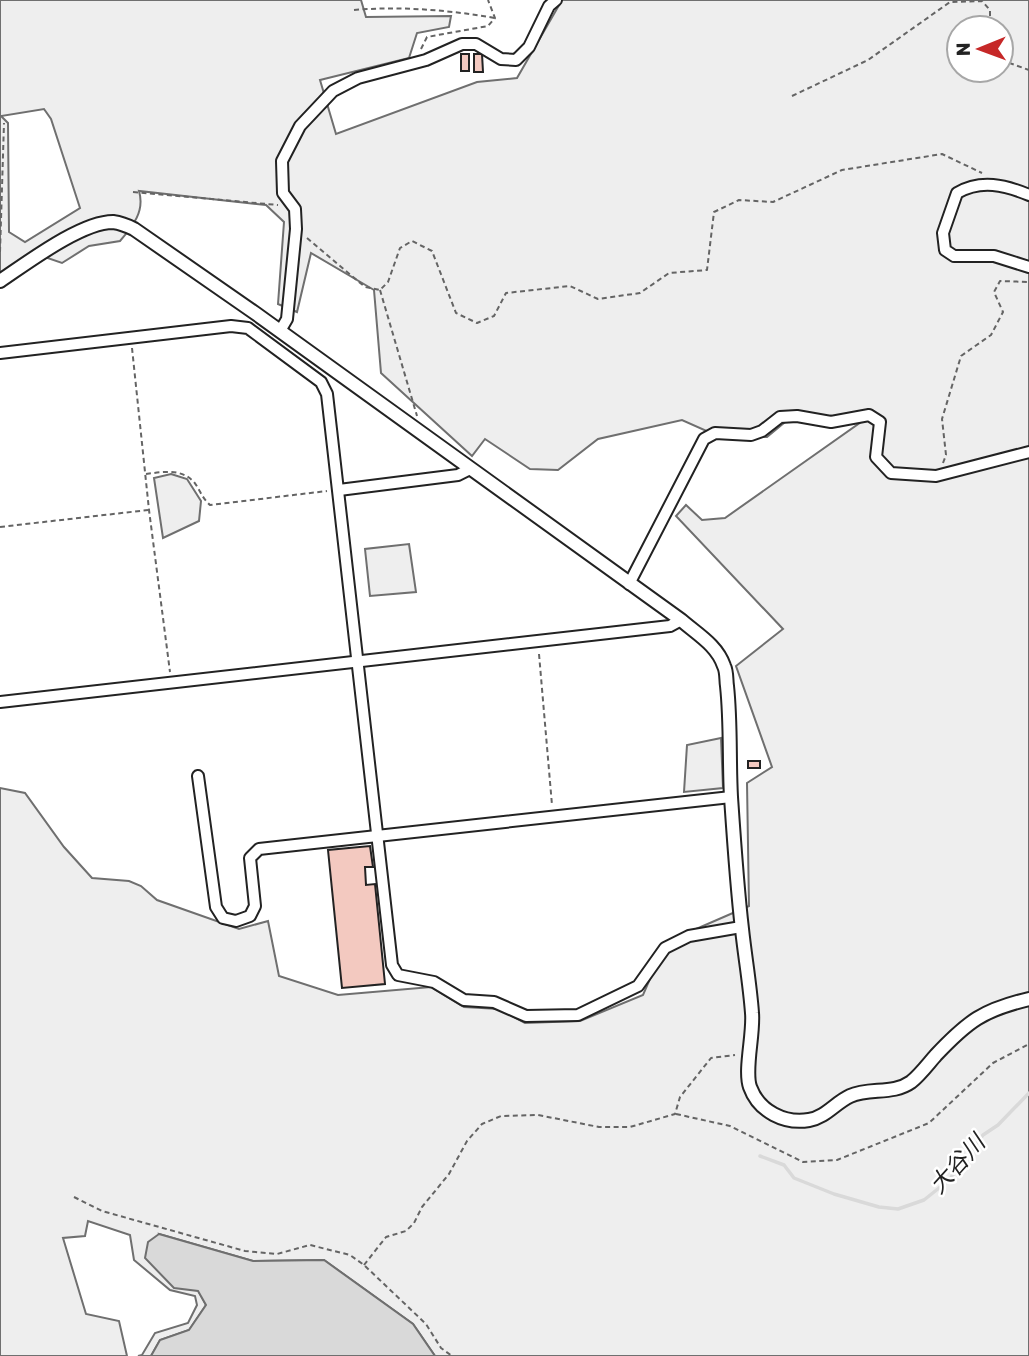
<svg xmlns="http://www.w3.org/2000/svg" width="1029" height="1356" viewBox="0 0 1029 1356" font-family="Rubik,'Noto Sans JP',sans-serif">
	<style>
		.green { fill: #eee; stroke: #6f6f6f; stroke-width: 2; fill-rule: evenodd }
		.water { fill: #d9d9d9; stroke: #6f6f6f; stroke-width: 2 }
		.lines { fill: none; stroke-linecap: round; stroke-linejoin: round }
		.stream { stroke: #d9d9d9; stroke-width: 3.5 }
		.building { fill: #f3c9c0; stroke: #222; stroke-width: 2 }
		.minor-casing { stroke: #222; stroke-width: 14 }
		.tertiary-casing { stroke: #222; stroke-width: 16 }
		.path { stroke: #646464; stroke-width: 2; stroke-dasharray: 5 3.5; stroke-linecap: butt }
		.minor { stroke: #fff; stroke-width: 10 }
		.tertiary { stroke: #fff; stroke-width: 12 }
		.labels { text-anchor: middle; stroke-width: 5; stroke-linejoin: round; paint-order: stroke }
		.water-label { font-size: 23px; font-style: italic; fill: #222; stroke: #fff }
	</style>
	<rect width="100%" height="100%" fill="#fff"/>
	<g class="green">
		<path d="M0,0H361L366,17L451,16L449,27L417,33L409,58L320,80L336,134L477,82L517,78L562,0H1029V1356H435L413,1324L324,1260L253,1261L159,1234L174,1287L198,1290L206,1305L189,1330L160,1340L151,1356H138L142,1355L155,1333L188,1323L197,1305L195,1296L170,1290L134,1260L130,1235L88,1221L85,1236L63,1238L86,1314L119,1321L127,1356H0V788L25,793L64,847L92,878L129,881L141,886L157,900L239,929L268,921L279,976L338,995L431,987L464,1007L499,1009L525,1023L580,1021L643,995L666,942L749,906L747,783L772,767L736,666L783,629L676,516L686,505L702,520L725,518L861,422L790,418L767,437H720L682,420L598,439L558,470L530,469L485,439L472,456L381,373L374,290L311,253L297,312L278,304L284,222L266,205L139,191C145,211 133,226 120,241L89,246L62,263L36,254L0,276ZM959,28H1001V70H959ZM44,109L51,119L80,208L25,242L9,232L8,123L1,116Z"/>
		<polygon points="171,474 187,479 201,501 199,521 163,538 154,478"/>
		<polygon points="409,544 416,592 370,596 365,549"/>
		<polygon points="721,738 723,788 684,792 687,745"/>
	</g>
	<polygon class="water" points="159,1234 253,1261 324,1260 413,1324 435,1356 151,1356 160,1340 189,1330 206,1305 198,1291 174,1288 145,1258 148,1242"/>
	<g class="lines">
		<polyline class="stream" points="760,1156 784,1165 794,1178 834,1194 879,1207 898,1209 924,1200 949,1180 983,1135 998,1125 1029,1093"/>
	</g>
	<g class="building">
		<rect x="461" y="54" width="8" height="17"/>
		<polygon points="474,54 482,54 483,72 474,72"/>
		<rect x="748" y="761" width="12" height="7"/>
		<polygon points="370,846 373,867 365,867 366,885 375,884 385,984 342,988 328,850"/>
	</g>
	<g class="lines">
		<g class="minor-casing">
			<g id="minor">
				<path d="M1029,195C1005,185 981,179 957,193L943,233L945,250L954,256H994L1029,267"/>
				<polyline points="280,331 287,319 296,229 295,209 283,193 282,161 300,126 333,91 358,78 426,60 462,44 476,44 501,59 516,60 529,47 549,6 556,0"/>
				<polyline points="0,353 231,326 248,328 321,382 327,394 392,965 398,975 434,982 464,1000 494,1002 526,1016 578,1015 638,986 665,948 689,936 741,927"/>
				<polyline points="339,490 458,475 470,469"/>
				<polyline points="629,584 704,439 715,433 751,435 762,431 780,417 797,416 831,422 869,415 880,422 876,457 891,473 936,476 1029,452"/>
				<polyline points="0,702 670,626 681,620"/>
				<polyline points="198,776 216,907 223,918 236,921 250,916 255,906 250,858 259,849 731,797"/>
			</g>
		</g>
		<g class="tertiary-casing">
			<path id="tertiary" d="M0,281C27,263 81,222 113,222C120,223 128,226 134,229L255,313L681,620C697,634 717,645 724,666C727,672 726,680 727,686C731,723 729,761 731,797C734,841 737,886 742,929C745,957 750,985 752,1013C754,1034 744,1070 750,1087C759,1112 785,1124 809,1120C826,1117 835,1103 850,1096C869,1087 893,1095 911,1082C920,1075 928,1064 936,1055C968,1021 983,1010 1029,999"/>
		</g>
		<g class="path">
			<path d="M354,10C402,6 448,10 495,18"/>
			<polyline points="421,49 427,37 488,26 495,18 488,0"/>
			<polyline points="1001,60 1029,70"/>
			<polyline points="792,96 868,60 950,2 982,1 990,10 990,28"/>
			<polyline points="133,192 278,205"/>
			<polyline points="307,238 365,287 380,290 388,282 400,248 412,241 432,251 456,313 477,323 494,316 506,293 570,286 598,299 640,293 669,273 707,270 714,212 739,200 773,202 842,170 942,154 982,173"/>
			<polyline points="0,252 4,123"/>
			<polyline points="380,290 417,416"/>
			<polyline points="132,348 149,510 170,672"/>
			<polyline points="943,463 946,455 942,419 961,356 991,335 1003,312 994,292 1000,281 1029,282"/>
			<path d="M146,474C162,472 181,468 194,482C200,490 202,498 210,505L327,491"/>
			<polyline points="0,527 148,510"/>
			<polyline points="539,654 552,805"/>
			<polyline points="676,1114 730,1126 803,1162 837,1160 929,1123 993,1063 1029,1044"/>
			<polyline points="74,1197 102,1211 245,1251 277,1254 310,1245 350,1255 364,1265 426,1324 441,1348 452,1356"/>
			<polyline points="364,1265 386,1237 406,1231 414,1223 422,1207 449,1174 467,1141 482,1124 501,1116 538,1115 599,1127 630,1127 675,1114 680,1097 711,1058 735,1055"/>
		</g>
		<use href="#minor" class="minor"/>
		<use href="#tertiary" class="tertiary"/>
	</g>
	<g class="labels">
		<g class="water-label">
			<text transform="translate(957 1164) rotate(-48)" y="8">大谷川</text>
		</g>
	</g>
	<g transform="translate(980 49) rotate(269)"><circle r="33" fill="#ffffff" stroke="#a7a7a7" stroke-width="2"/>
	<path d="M0-5L12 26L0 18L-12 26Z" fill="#c62828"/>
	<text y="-10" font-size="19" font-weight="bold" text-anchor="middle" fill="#222222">N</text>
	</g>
</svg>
